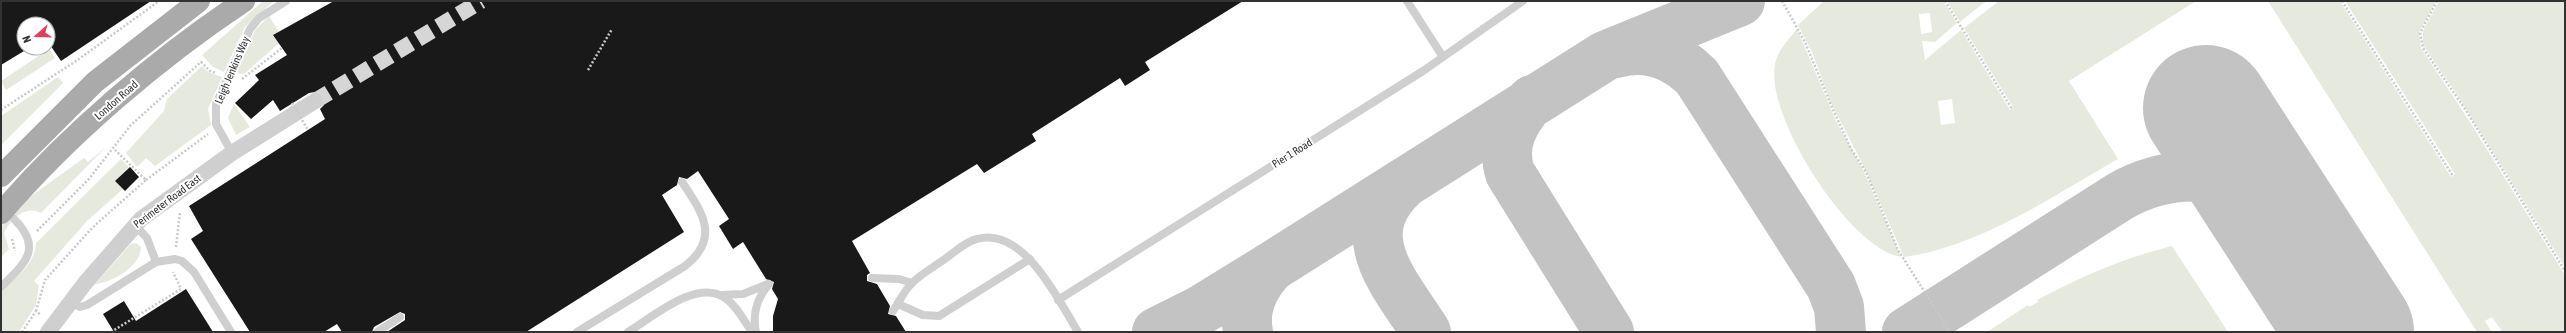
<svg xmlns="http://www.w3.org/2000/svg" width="2566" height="333" viewBox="0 0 2566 333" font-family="'Asap Condensed',sans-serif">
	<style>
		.green { fill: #e6eade; fill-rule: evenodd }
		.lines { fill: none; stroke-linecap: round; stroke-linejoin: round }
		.taxiway { stroke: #c3c3c3; stroke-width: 50 }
		.runway { stroke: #c3c3c3; stroke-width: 126 }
		.building { fill: #191919 }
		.minor-tunnel { stroke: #d6d6d6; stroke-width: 16; stroke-dasharray: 16 8; stroke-linecap: butt }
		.path { stroke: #c9c9c9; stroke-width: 2.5; stroke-dasharray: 2 2; stroke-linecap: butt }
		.service { stroke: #cfcfcf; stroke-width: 8 }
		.minor { stroke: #cfcfcf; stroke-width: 16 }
		.primary { stroke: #aaa; stroke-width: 22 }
		.path-bridge { stroke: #c9c9c9; stroke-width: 2.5; stroke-dasharray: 2 2; stroke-linecap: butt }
		.labels { text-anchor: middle; stroke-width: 4; stroke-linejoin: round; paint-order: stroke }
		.street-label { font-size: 11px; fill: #323232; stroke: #fff }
	</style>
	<rect width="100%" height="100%" fill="#fff"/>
	<g class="green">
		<polygon points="263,1 274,1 245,27 224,72 213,67 202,55"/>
		<path d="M1824,1H1943L1957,23L1935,42L1922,41L1925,60L1961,30L2010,110L2013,107L1964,28L1999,1H2196L2069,81L2118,159C2051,197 1981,246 1904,257L1867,173L1831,103L1812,52L1798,25ZM1930,13L1932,32L1921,34L1919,14ZM1952,99L1955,123L1941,125L1938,101Z"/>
		<polygon points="1947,1 1986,1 1960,22"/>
		<polygon points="2268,1 2340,1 2451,177 2455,174 2345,1 2436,1 2419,32 2421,48 2470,122 2565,275 2565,332 2498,332 2501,330 2492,317 2485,321 2492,332 2477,332"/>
		<polygon points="2439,1 2565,1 2565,267 2456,93 2423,45 2423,31"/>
		<polygon points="269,16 279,32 279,43 244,74 236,73 255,30"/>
		<path d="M1797,29L1837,123L1863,170L1901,257C1849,248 1765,116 1775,65C1777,51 1789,39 1797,29Z"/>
		<polygon points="49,49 55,58 6,90 1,81"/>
		<polygon points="202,66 208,72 222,77 208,109 211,125 155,166 146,158 137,167 126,153 164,111 167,99"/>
		<polygon points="58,77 63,83 1,145 1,116"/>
		<polygon points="234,104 250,127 236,135 228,118"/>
		<path d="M106,147L41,213C25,204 10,220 4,233L9,249L1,257V226L27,199L84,158L88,162Z"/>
		<path d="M121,159L129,167L115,181L123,189L87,221L34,281L39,286L36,305L19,332H1V291C16,277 35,265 36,243Z"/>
		<path d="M136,243L141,247C141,266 112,283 95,284L131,244Z"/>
		<path d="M2172,246L2228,332H1987L2028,305L2029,307L2038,302L2037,300C2080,277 2124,258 2172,246Z"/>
	</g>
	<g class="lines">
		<g class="taxiway">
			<path d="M1616,53C1648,44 1675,55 1697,77L1831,286L1839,307L1841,332"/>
			<path d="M1532,100C1513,122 1501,144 1510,173L1609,332"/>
			<path d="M1403,184C1348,236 1395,283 1426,332"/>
			<polyline points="1157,332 1201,310 1271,267 1605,56 1740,1"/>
			<path d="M1248,332C1243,306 1254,285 1271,267"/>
			<path d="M1907,332L2119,197C2162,172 2225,165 2264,205C2277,218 2287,235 2297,249"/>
		</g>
		<polyline class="runway" points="2206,108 2351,332"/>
	</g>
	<g class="building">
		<polygon points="1,1 151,1 61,61 48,42 48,24 24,24 24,48 29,48 1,65"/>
		<polygon points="334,1 1243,1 1145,62 1150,70 1125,86 1120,78 1032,134 1036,141 984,173 977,164 852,241 870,273 867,275 867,281 877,284 890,306 888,314 896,316 906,332 773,332 773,316 778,299 772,289 774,282 766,279 743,242 733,249 719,226 729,219 698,171 687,179 679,177 677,185 662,195 684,232 526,332 387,332 405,320 405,314 400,312 374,327 372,332 342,332 337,324 324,332 250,332 191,239 203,231 189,206 325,119 320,109 324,105 323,96 315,92 309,93 280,111 273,100 251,119 235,103 259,80 255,75 287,55 273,35"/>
		<polygon points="130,167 139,177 125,191 115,181"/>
		<polygon points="186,289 213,332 114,332 103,314 124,301 136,321"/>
	</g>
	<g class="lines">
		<polyline class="minor-tunnel" points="315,101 481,1"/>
		<g class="path">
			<polyline points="1782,1 1805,42 1831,105 1851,149 1866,172 1898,250 1950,332"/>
			<polyline points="1945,1 2012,109"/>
			<polyline points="2342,1 2453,176"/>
			<polyline points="2437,1 2420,33 2423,48 2465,109 2565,271"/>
			<polyline points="588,70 612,29"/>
			<polyline points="242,79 282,48"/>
			<polyline points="1,110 79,59 159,1"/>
			<polyline points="146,180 208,134"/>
			<polyline points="37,231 88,180 131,125 201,62 210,71 216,73"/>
			<polyline points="12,239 15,251"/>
			<polyline points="176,247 180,212"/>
			<polyline points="36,311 45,280 93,227 146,180 114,149"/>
			<polyline points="22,332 36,311 41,315"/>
			<polyline points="111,332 181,289 173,272"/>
		</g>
		<g class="service">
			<polyline points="1407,1 1443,57"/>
			<polyline points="232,153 216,124 216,104 250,29 259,18 286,1"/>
			<polyline points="135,225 147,238 156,262"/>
			<polyline points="872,278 899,279 912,283"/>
			<path d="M1,287C24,264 44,249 14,219"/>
			<polyline points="722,295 743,294 768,284"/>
			<polyline points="1058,300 1423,71 1523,1"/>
			<polyline points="71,302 80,307 87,305 156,262 175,259 182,261 194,272 231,332"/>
			<polyline points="898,304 923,315 939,316 1030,259"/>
			<path d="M893,311C899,302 904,291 912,283C922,273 937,265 949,256C957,250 967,241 977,239C1024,226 1059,301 1078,332"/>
			<polyline points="377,332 400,317"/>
			<path d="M577,332L685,266C721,238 702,212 682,182"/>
			<path d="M628,332C653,317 697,278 725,298C737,306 744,321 752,332"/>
			<path d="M756,332C752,314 757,298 769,284"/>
		</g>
		<polyline class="minor" points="48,332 85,283 141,219 232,153 315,101"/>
		<g class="primary">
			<polyline points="1,176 95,82 199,1"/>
			<path d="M1,213C68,135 158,58 244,1"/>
		</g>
		<polyline class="path-bridge" points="292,103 308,130"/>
	</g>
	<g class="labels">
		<g class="street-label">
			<text transform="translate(232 70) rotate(-67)" y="4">Leigh Jenkins Way</text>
			<text transform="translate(116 100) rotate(-41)" y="4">London Road</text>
			<text transform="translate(1292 153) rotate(-32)" y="4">Pier 1 Road</text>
			<text transform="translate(167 201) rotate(-37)" y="4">Perimeter Road East</text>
		</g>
	</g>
	<rect width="2566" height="333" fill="none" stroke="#323232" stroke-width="4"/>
	<g transform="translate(36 36) rotate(250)"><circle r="19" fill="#ffffff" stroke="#adadad"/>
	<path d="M0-3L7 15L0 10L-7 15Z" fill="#dc415d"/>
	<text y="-6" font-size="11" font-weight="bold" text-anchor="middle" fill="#323232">N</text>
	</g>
</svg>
